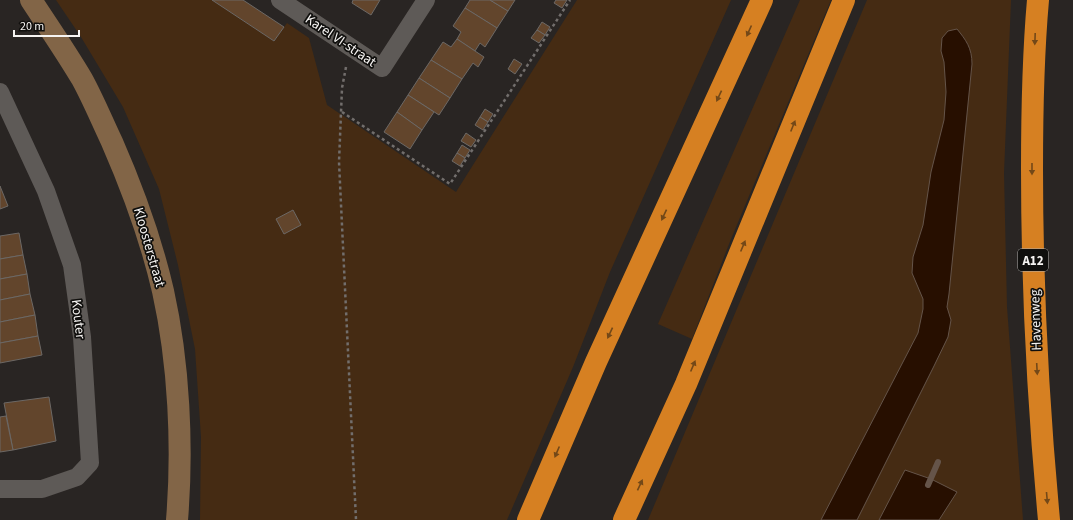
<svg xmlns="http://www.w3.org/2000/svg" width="1073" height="520" viewBox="0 0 1073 520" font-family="'Source Sans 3',sans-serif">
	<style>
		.green { fill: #452b13 }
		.water { fill: #270f00; stroke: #655449 }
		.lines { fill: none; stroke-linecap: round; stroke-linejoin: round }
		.stream { stroke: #655449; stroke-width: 6 }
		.building { fill: #62452c; stroke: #6c6865 }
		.path { stroke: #726e6c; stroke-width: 2.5; stroke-dasharray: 3 3; stroke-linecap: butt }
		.minor { stroke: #5e5a57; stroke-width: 18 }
		.secondary { stroke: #826547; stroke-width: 22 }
		.motorway { stroke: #d68022; stroke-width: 22 }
		.oneway { fill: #734818 }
		.labels { text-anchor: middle; stroke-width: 3.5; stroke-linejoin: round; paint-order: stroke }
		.shield { fill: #100f0d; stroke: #b1afad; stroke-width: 1 }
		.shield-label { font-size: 13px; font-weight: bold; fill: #f6f4f2 }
		.street-label { font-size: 14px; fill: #f6f4f2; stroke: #100f0d }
	</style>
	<rect width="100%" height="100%" fill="#292523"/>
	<g class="green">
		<polygon points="56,0 212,0 274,41 287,23 309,38 327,105 456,192 577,0 731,0 610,272 573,367 507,520 200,520 201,437 195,349 178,265 159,189 123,107 81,37"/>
		<polygon points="800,0 831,0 731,239 692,339 658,324"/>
		<polygon points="867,0 1011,0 1004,173 1007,307 1023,520 648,520"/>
	</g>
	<g class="water">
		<path d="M957,29C966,40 972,48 972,64L949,294L947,307L951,320L948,337L934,366L857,520H821L918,333L923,309V299L912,273L913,257L923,225L931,172L944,120L946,92L944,62L941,51L942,38L948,31Z"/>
		<polygon points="905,470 931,479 957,492 939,520 879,520"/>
	</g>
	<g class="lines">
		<polyline class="stream" points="928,485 938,462"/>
	</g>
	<g class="building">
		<polygon points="212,0 243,0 284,27 274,41"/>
		<polygon points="353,0 380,0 371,15 352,3"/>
		<polygon points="470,0 490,0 508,11 497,28 465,8"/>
		<polygon points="490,0 515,0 508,11"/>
		<polygon points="556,0 567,0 562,8 554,3"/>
		<polygon points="465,8 497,28 485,47 480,43 475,51 457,39 461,32 453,26"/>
		<polygon points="542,22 550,27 545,35 537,30"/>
		<polygon points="537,30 545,35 539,43 531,38"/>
		<polygon points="457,39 484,57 478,67 473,63 462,79 431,60 443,42 451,47"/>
		<polygon points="514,59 522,64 515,74 508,69"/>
		<polygon points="431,60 462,79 450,98 419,78"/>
		<polygon points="419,78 450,98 439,115 408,95"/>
		<polygon points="408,95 434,112 422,130 397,112"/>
		<polygon points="485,109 493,114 488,122 480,117"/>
		<polygon points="397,112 422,130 410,149 384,132"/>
		<polygon points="480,117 488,122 483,130 475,125"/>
		<polygon points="466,133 476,140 471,147 461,141"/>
		<polygon points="462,145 470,150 465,158 457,153"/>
		<polygon points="457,153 465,158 460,166 452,161"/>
		<polygon points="0,186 8,206 0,209"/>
		<polygon points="293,210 301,225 284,234 276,219"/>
		<polygon points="19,233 23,255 0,259 0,236"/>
		<polygon points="23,255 27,274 0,279 0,259"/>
		<polygon points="27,274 30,294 0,300 0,279"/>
		<polygon points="30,294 35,315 0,322 0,300"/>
		<polygon points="35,315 38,336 0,343 0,322"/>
		<polygon points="38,336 42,355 0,363 0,343"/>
		<polygon points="49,397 56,441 13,450 4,403"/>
		<polygon points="6,416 13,450 0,452 0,417"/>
	</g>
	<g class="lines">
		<g class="path">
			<polyline points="346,67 342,88 339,162 356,520"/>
			<polyline points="342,112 450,184 570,0"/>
		</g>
		<g class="minor">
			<polyline points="280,0 382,68 426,0"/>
			<polyline points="0,92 46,191 72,265 82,337 90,463 77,477 42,489 0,489"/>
		</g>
		<path class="secondary" d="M31,0C48,26 66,52 82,79C93,99 102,121 112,142C133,190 151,239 163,291C179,363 183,447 177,520"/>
		<g class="motorway">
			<path d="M1038,0C1033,56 1032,113 1032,169C1032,287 1038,403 1049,520"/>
			<polyline points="528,520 596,362 762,0"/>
			<polyline points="624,520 686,384 844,0"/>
		</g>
	</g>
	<defs><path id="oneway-solid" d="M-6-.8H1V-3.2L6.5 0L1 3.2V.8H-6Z"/></defs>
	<g class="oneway">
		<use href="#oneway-solid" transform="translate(749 31) rotate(114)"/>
		<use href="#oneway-solid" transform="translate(1035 39) rotate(92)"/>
		<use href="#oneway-solid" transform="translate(719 96) rotate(115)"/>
		<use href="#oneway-solid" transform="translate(793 126) rotate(-68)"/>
		<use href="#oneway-solid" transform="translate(1032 169) rotate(90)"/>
		<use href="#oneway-solid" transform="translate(664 215) rotate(115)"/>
		<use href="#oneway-solid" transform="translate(743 246) rotate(-67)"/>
		<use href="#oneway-solid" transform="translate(610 333) rotate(115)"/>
		<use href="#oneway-solid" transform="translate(693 366) rotate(-67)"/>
		<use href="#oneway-solid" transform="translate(1037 369) rotate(87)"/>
		<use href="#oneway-solid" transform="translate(557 452) rotate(113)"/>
		<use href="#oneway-solid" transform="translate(640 485) rotate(-65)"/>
		<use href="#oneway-solid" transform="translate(1047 498) rotate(85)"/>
	</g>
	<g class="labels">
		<rect class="shield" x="1018" y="249" width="30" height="22" rx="3"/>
		<g class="shield-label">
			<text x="1033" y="265">A12</text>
		</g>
		<g class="street-label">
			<text transform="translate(341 40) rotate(34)" y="5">Karel VI-straat</text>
			<text transform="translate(150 247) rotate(74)" y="5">Kloosterstraat</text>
			<text transform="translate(79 319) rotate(83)" y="5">Kouter</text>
			<text transform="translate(1035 320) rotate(-92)" y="5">Havenweg</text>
		</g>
	</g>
	<path d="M14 30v6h65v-6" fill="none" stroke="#f6f4f2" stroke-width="2"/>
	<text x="20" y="30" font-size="12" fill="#f6f4f2" stroke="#100f0d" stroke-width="3" paint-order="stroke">20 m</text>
</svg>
